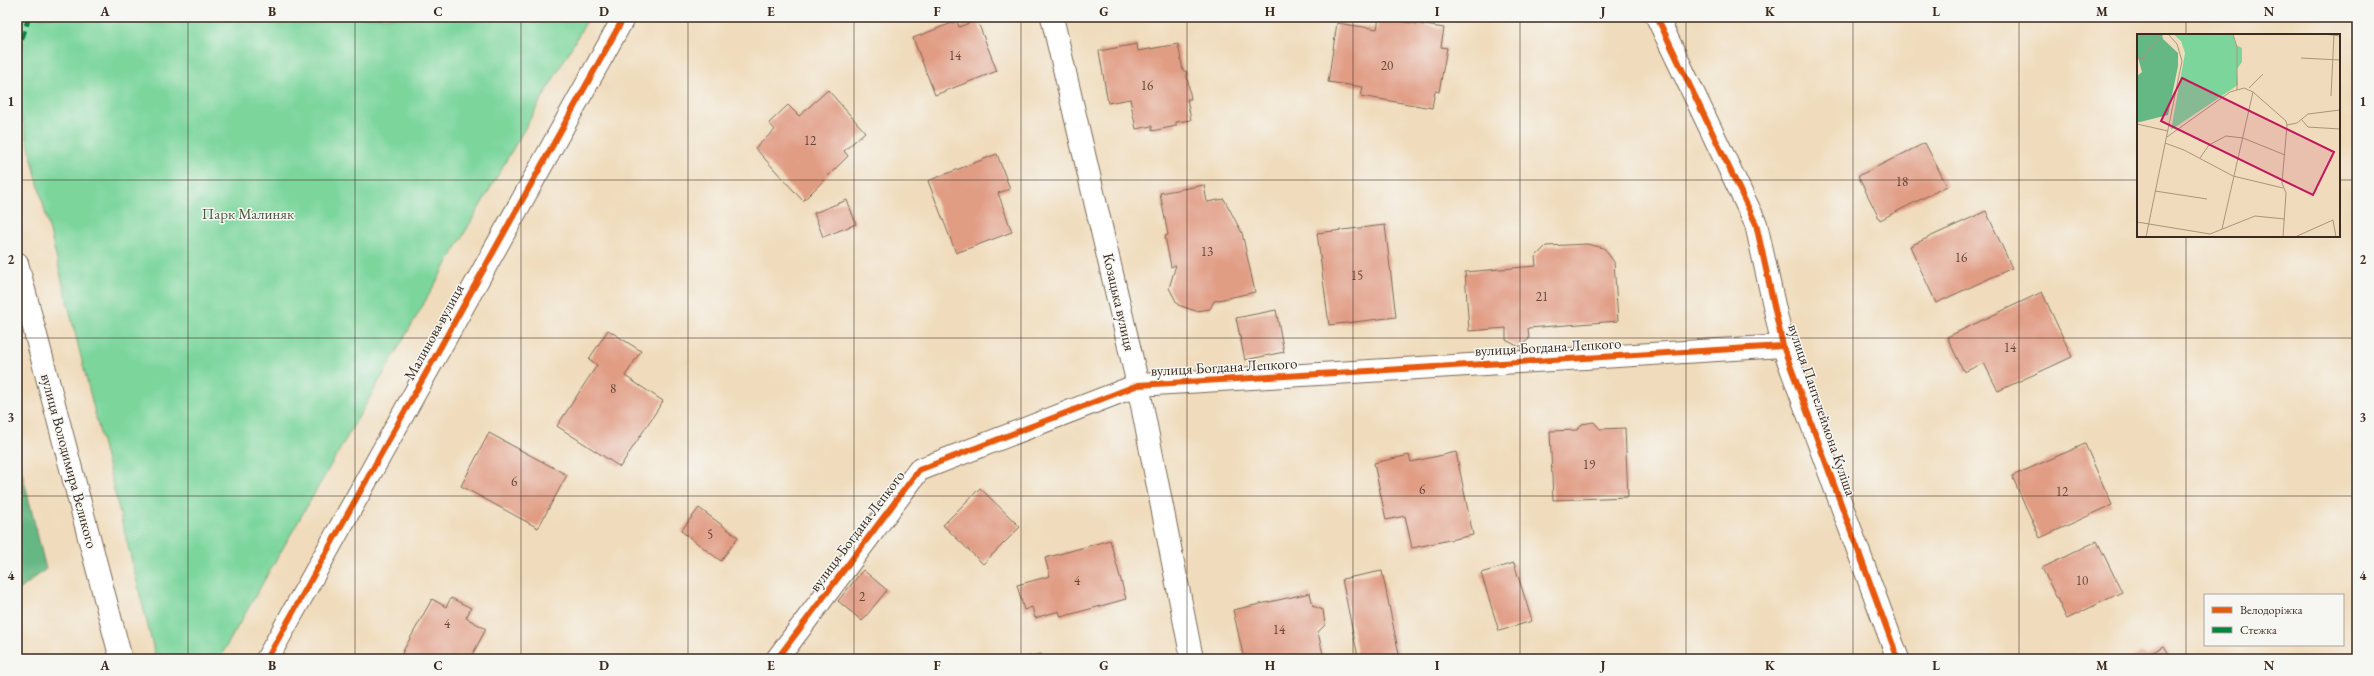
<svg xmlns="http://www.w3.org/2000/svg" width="2374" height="676" viewBox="0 0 2374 676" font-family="'EB Garamond',serif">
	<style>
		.green { fill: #7cd69c; stroke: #5c805d }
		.forest { fill: #65b784; stroke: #507051 }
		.building { fill: #e19c84 }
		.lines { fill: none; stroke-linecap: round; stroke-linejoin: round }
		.minor-casing { stroke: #7a6855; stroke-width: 24 }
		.minor { stroke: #fff; stroke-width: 22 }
		.quiet { stroke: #00873e; stroke-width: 5; stroke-dasharray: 10 5; stroke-linecap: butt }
		.cycleway-casing { stroke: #f6f6f2; stroke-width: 8 }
		.cycleway { stroke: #e8590c; stroke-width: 6 }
		.grid { fill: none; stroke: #3b2a1e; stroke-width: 1; stroke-opacity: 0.55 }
		.labels { text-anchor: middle; stroke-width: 3; stroke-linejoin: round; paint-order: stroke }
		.number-label { font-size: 13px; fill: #644638 }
		.park-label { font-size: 15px; fill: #4b553e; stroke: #f6f6f2 }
		.street-label { font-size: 15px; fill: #3b2a1e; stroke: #f6f6f2 }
		.inset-road { fill: none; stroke: #a8957d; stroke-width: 1 }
		.view { fill: #c2185b; fill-opacity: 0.15; stroke: #c2185b; stroke-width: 2 }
		.inset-edge { fill: none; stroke: #3b2a1e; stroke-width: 2 }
		.neatline { fill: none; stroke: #3b2a1e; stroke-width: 1.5 }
		.grid-label { font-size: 13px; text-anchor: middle; font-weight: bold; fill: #3b2a1e }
	</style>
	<rect width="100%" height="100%" fill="#f6f6f2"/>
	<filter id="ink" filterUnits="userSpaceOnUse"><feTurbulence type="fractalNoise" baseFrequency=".025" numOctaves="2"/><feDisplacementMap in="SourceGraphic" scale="8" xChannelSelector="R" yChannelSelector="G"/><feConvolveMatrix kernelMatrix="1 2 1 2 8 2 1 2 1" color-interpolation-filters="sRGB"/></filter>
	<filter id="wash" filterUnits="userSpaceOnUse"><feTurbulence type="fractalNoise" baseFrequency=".012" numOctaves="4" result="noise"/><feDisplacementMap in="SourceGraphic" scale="16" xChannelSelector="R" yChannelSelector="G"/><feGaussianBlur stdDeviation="0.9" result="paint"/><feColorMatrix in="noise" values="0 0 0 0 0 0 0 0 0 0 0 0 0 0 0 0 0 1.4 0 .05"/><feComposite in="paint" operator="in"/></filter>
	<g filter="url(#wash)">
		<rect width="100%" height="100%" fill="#f0dcbc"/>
		<polygon class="green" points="17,17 589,17 219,659 156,659 17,99"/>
		<polygon class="forest" points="17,452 46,569 17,592"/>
		<g id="blocks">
			<g class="building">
				<polygon points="1379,18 1444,28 1441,47 1447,48 1439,92 1435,91 1432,108 1361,96 1363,87 1328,82 1337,23 1377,29"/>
				<polygon points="977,20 997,71 935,95 913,38 957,21 959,27"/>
				<polygon points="1137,44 1138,51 1178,44 1183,71 1186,71 1191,99 1187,99 1191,120 1176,122 1176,126 1152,131 1152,126 1136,129 1130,99 1108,103 1099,51"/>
				<polygon points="828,90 865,132 844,151 848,156 803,201 755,148 775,130 769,123 788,105 799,116"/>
				<polygon points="1925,143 1947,186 1880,220 1858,176"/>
				<polygon points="997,154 1010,189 998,193 1012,232 956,253 928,181"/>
				<polygon points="1204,185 1207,202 1224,199 1242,233 1255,292 1214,301 1210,309 1196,311 1178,305 1169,288 1176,265 1171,267 1165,236 1168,235 1160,193"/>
				<polygon points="847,200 856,224 823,237 814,213"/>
				<polygon points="1986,211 2012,268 1936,303 1910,246"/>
				<polygon points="1385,225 1396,317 1329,325 1317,233"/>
				<polygon points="1587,244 1604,248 1614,262 1618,321 1528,328 1529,339 1519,347 1506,340 1506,328 1469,331 1465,272 1536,266 1535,257 1546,246"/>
				<polygon points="2042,292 2072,357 1998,391 1984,363 1964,372 1947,337"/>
				<polygon points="1276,310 1284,352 1245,360 1236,318"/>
				<polygon points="608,330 641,351 625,376 663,401 620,467 557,426 597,365 589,359"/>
				<polygon points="1594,422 1600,429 1625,428 1628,497 1553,500 1550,431 1577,430 1582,424"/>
				<polygon points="489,433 567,475 538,528 461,486"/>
				<polygon points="2085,444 2112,505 2040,538 2012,476"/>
				<polygon points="1456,452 1473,535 1412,548 1405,516 1386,520 1374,463 1409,455 1411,462"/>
				<polygon points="980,488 1020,527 983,564 943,525"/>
				<polygon points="699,508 738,537 721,561 681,531"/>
				<polygon points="1110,540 1126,599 1061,617 1059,611 1035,618 1032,607 1024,610 1017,585 1050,576 1045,558"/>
				<polygon points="2097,541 2122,592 2067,619 2042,568"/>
				<polygon points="1514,563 1532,621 1499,631 1481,573"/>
				<polygon points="863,570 887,590 862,621 838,601"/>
				<polygon points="1382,571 1400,659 1350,659 1358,657 1342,579"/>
				<polygon points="1310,593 1313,606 1323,610 1325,625 1318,632 1324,659 1244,659 1233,610"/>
				<polygon points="451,598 471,608 466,618 486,629 470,659 413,659 402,653 432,599 446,607"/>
				<polygon points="2164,646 2172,659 2132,659 2141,653 2146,656"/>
				<polygon points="1041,654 1042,659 1020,659 1020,658"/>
			</g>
		</g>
	</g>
	<g filter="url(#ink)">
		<use href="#blocks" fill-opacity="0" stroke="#7a6855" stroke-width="1"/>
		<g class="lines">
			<g class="minor-casing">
				<g id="minor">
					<polyline points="1052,17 1138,385 1192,659"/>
					<polyline points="1657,17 1756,224 1783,346 1898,659"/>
					<polyline points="17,263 121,659"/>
					<polyline points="267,659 624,17"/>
					<polyline points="777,659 919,470 1138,385 1783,346"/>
				</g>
			</g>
			<use href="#minor" class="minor"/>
			<polyline class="quiet" points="17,54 29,17"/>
			<g class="cycleway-casing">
				<g id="cycleway">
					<polyline points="1657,17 1756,224 1783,346 1898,659"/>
					<polyline points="267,659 624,17"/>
					<polyline points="777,659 919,470 1138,385 1783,346"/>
				</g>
			</g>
			<use href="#cycleway" class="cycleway"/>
		</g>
	</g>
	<path class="grid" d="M188,17V659M355,17V659M521,17V659M688,17V659M854,17V659M1021,17V659M1187,17V659M1353,17V659M1520,17V659M1686,17V659M1853,17V659M2019,17V659M2186,17V35M17,180H2138M2339,180H2357M2186,236V659M17,338H2357M17,496H2357"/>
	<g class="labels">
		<g class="number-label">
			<text x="955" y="60">14</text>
			<text x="1387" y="70">20</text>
			<text x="1147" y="90">16</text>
			<text x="810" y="145">12</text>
			<text x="1902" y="186">18</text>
			<text x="1207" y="256">13</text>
			<text x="1961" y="262">16</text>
			<text x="1357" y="280">15</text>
			<text x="1542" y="301">21</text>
			<text x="2010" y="352">14</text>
			<text x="613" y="393">8</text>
			<text x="1589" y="469">19</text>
			<text x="514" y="486">6</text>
			<text x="1422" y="494">6</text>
			<text x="2062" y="496">12</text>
			<text x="710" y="539">5</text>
			<text x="1077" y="585">4</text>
			<text x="2082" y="585">10</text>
			<text x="862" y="601">2</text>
			<text x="447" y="628">4</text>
			<text x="1279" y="634">14</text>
		</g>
		<g class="park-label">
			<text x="248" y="219">Парк Малиняк</text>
		</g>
		<g class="street-label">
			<text transform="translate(1119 302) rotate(77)" y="5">Козацька вулиця</text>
			<text transform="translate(434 332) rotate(-61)" y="5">Малинова вулиця</text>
			<text transform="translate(1548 347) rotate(-3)" y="5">вулиця Богдана Лепкого</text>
			<text transform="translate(1224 367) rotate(-3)" y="5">вулиця Богдана Лепкого</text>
			<text transform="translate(1822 410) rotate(71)" y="5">вулиця Пантелеймона Куліша</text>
			<text transform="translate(69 461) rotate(75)" y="5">вулиця Володимира Великого</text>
			<text transform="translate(857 531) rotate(-53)" y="5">вулиця Богдана Лепкого</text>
		</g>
	</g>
	<g transform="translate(2137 34)">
		<rect width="203" height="203" fill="#f0dcbc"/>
		<path d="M36,0H96L99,11L105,14V28L100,35L101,51L34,96L48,19L44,7Z" fill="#7cd69c"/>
		<path d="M0,0H25L26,5L41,19V32L31,81L3,88H0V42L5,38L0,20Z" fill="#65b784"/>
		<path class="inset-road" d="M96,0L100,13V56M187,0L203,2M0,24L6,25L23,0M164,24L203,26M112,54L126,40M194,62L197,0M164,85L171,93L203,95M0,90L31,97M150,91L160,89L171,80L203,76M30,103L93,58L107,54L116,58L149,87L150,91L145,149L149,159L146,203M28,109L47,116L96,142L146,154M63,124L72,111L89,102L106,104L148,121M18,157L70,165M0,188L73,200L118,182L148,185M85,195L116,58M9,203L45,27L40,10L31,0M158,203L196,186L199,203"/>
		<path class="view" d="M45,44L197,118L176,161L24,87Z"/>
		<rect width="203" height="203" class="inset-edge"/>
	</g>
	<rect width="2374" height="676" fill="none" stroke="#f6f6f2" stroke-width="44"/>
	<rect x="2204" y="594" width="140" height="52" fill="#f6f6f2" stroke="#aba49d"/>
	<rect x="2212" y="607" width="20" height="6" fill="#e8590c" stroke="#aba49d"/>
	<text x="2240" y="614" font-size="12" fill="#3b2a1e">Велодоріжка</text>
	<rect x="2212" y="627" width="20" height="6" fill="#00873e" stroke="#aba49d"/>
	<text x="2240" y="634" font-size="12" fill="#3b2a1e">Стежка</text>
	<rect x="22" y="22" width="2330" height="632" class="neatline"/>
	<g class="grid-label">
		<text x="105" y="16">A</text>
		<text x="272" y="16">B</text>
		<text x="438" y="16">C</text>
		<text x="604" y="16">D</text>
		<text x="771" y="16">E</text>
		<text x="937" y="16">F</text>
		<text x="1104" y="16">G</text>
		<text x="1270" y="16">H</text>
		<text x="1437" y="16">I</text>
		<text x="1603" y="16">J</text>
		<text x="1770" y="16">K</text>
		<text x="1936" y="16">L</text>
		<text x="2102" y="16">M</text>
		<text x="2269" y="16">N</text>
		<text x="11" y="106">1</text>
		<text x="2363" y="106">1</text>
		<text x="11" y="264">2</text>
		<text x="2363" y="264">2</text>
		<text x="11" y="422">3</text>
		<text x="2363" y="422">3</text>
		<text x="11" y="580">4</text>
		<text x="2363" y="580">4</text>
		<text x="105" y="670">A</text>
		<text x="272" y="670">B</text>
		<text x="438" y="670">C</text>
		<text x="604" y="670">D</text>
		<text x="771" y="670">E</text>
		<text x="937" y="670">F</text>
		<text x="1104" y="670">G</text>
		<text x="1270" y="670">H</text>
		<text x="1437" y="670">I</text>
		<text x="1603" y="670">J</text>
		<text x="1770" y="670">K</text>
		<text x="1936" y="670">L</text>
		<text x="2102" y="670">M</text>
		<text x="2269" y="670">N</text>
	</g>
</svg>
